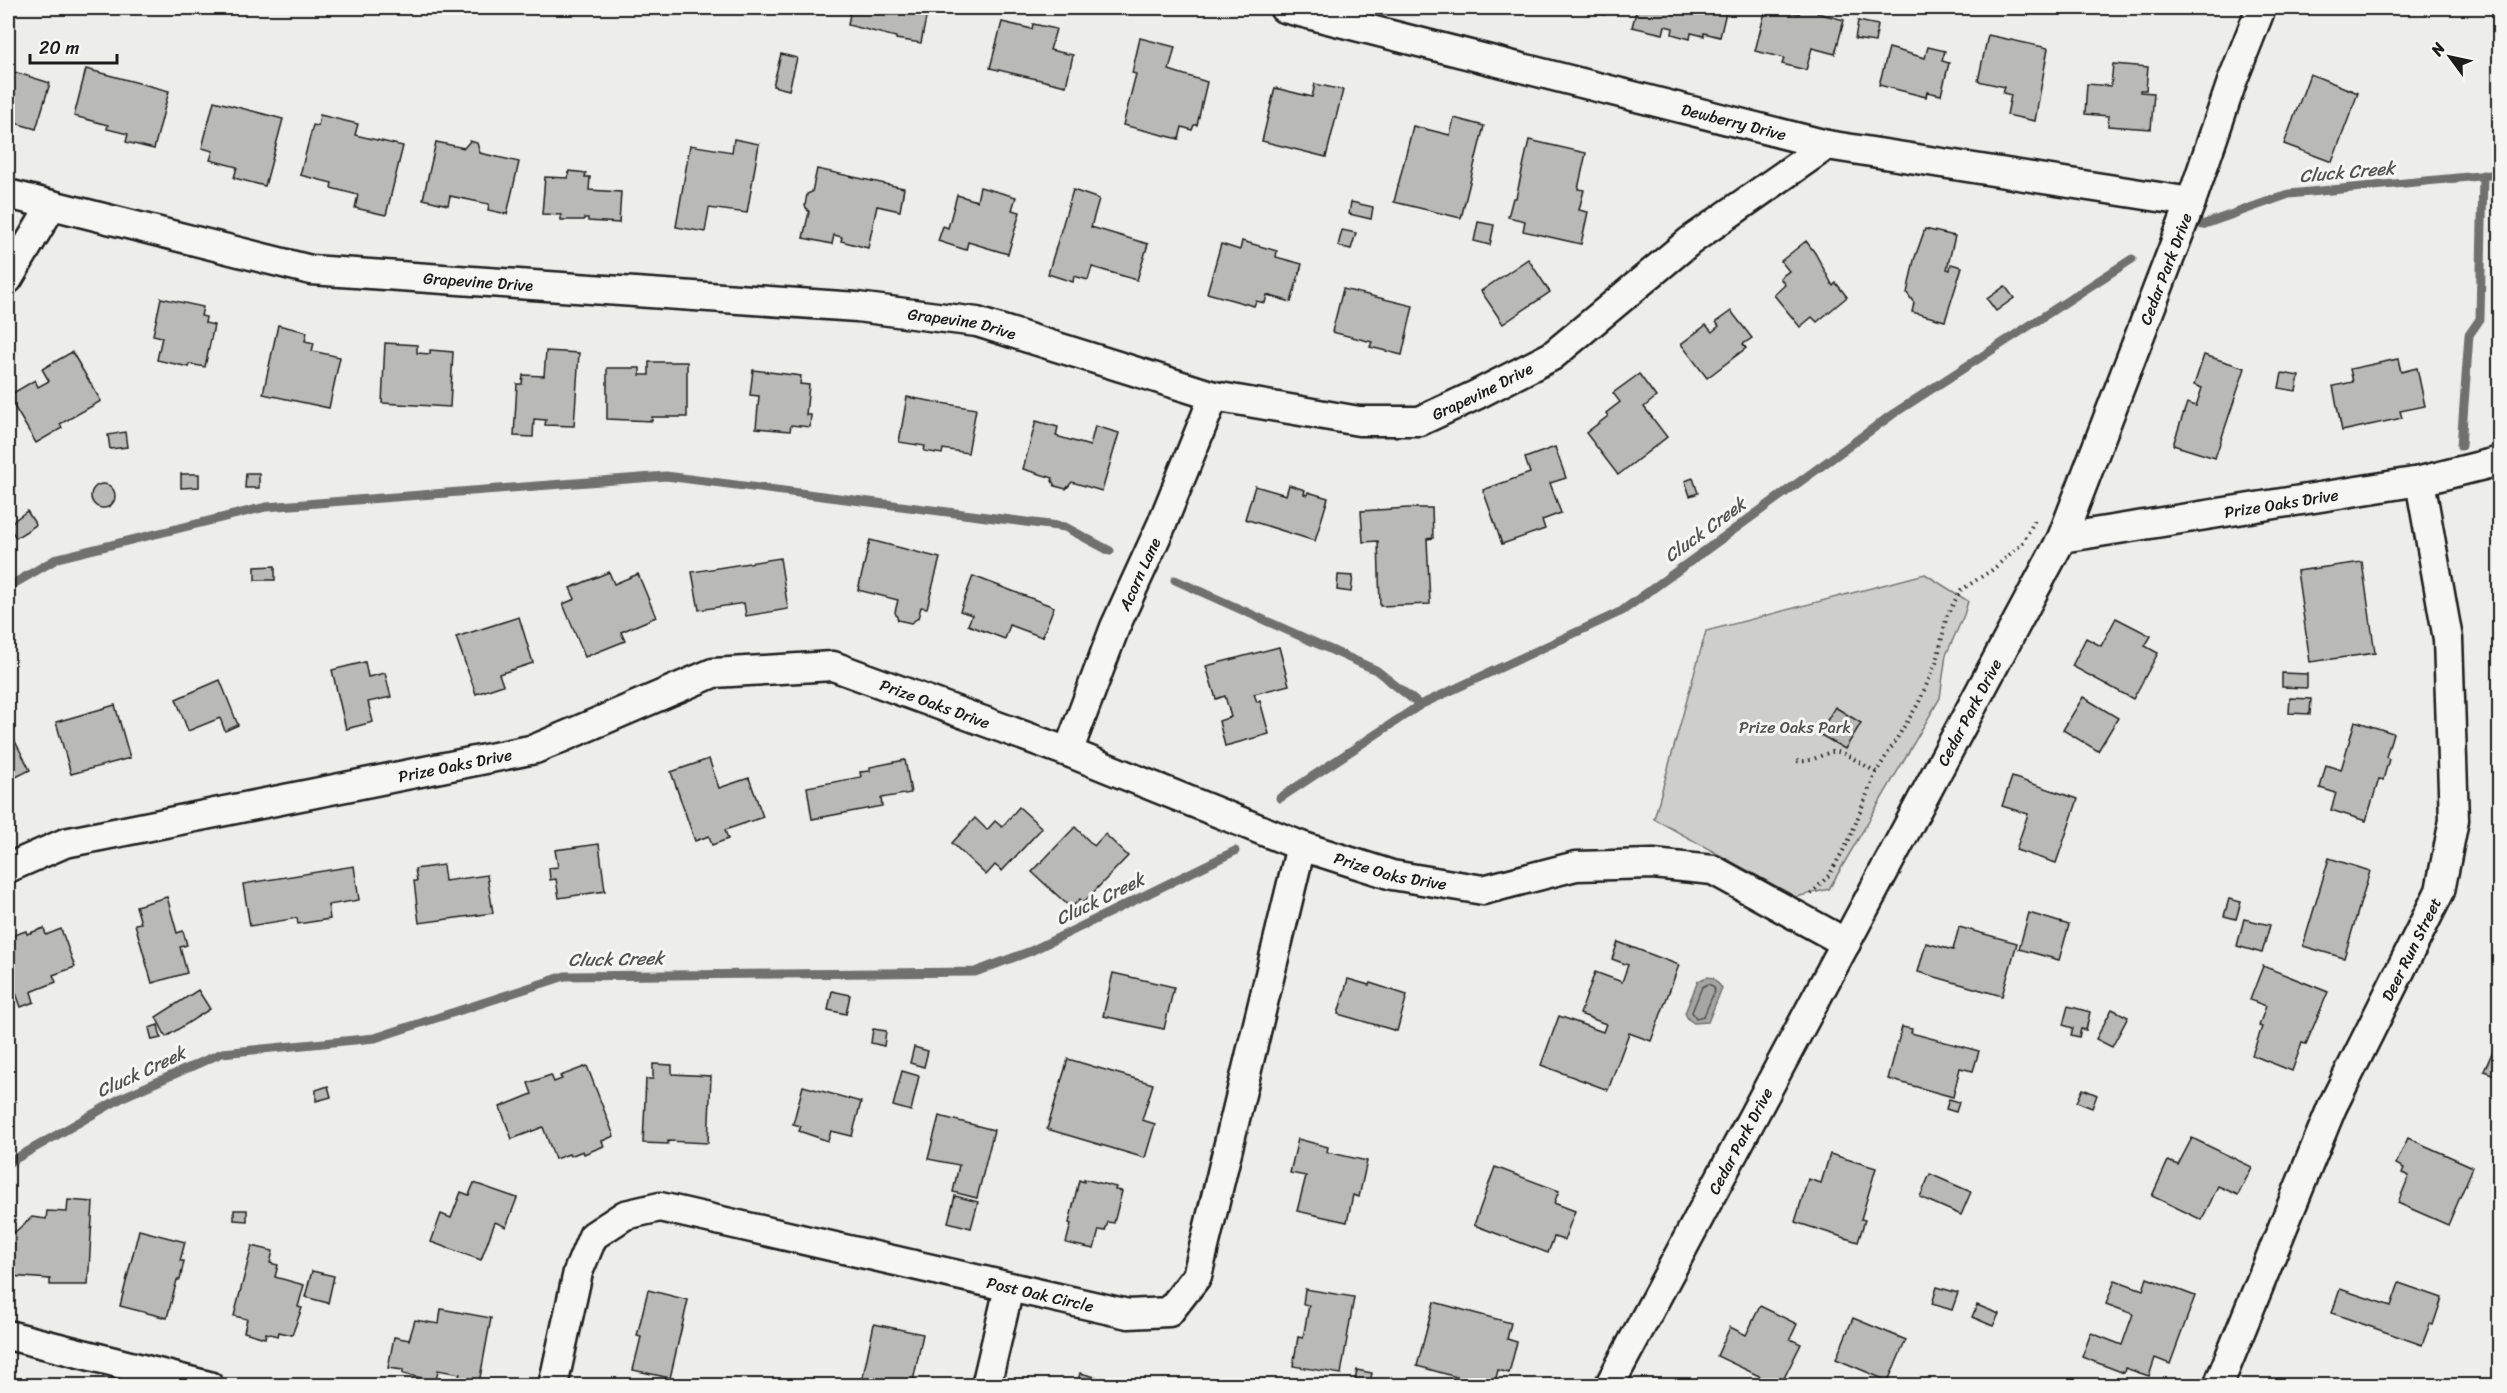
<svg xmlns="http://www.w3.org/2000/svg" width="2507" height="1393" viewBox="0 0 2507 1393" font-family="Sriracha,sans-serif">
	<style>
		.green { fill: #cececb; stroke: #757574; stroke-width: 1.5 }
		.water { fill: #a6a6a3; stroke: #6f6f6d; stroke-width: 1.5 }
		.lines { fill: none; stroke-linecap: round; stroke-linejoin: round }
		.shore { stroke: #535352; stroke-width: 1.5 }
		.stream { stroke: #6f6f6d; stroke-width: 9 }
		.building { fill: #b9b9b6; stroke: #1c1c1c; stroke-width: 1.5 }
		.street-casing { stroke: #1c1c1c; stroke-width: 33 }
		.path { stroke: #1c1c1c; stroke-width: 4; stroke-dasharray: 1.5 4.5; stroke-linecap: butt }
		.street { stroke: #f6f6f2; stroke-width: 28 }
		.labels { text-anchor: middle; stroke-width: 6; stroke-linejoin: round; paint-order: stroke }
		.street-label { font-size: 16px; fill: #1c1c1c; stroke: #f6f6f2 }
		.park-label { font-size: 16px; fill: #515151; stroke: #f6f6f2 }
		.water-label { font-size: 18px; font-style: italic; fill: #535352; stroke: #f6f6f2 }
	</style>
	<rect width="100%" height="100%" fill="#edede9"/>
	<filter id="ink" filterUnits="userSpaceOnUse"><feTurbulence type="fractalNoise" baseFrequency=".0167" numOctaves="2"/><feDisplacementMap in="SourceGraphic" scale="12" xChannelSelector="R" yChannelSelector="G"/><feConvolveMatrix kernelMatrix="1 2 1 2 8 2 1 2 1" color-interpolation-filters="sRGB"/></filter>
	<g filter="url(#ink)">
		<polygon class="green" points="1925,574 1968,601 1964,615 1946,655 1940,698 1829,889 1796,897 1654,819 1706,631"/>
		<polygon class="water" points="1707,977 1713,978 1722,988 1708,1022 1694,1023 1688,1019 1685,1013 1698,981"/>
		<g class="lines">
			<polygon class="shore" points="1708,984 1713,986 1715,990 1704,1016 1696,1018 1692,1012 1702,987"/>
			<g class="stream">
				<polyline points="2202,225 2289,194 2500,174"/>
				<polyline points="2461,446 2469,335 2480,319 2483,175"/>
				<polyline points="1175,580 1376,670 1420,705"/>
				<polyline points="8,587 58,558 266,507 666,476 1065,527 1110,551"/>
				<polyline points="1280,798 1420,705 1622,611 1893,414 2132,259"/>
				<polyline points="8,1163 123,1097 222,1053 375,1038 565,976 975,972 1031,951 1235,851"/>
			</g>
		</g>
		<g class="building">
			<polygon points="748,8 781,8 780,14"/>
			<polygon points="851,8 928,8 921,43 896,39 896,37 848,25"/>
			<polygon points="1568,8 1607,8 1605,15"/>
			<polygon points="1637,8 1727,8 1720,37 1704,33 1704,36 1691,33 1690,39 1672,34 1673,28 1665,26 1663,34 1632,27"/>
			<polygon points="1766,8 1799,14 1801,8 1818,8 1817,13 1844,20 1835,54 1812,48 1806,70 1782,64 1784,58 1755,51"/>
			<polygon points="1858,21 1878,25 1875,42 1855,39"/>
			<polygon points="1002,22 1032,29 1033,24 1056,29 1050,50 1073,55 1066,86 990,68"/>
			<polygon points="1988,35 2048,48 2035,121 2007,115 2011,95 2003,93 2005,87 1978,81"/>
			<polygon points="1140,38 1175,47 1169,70 1207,82 1197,125 1194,125 1192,130 1182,127 1179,139 1123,125 1136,74 1132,73"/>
			<polygon points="1928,47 1945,51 1942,61 1949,63 1941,95 1927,92 1926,97 1879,85 1889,48 1925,58"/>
			<polygon points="781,54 797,58 789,90 773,86"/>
			<polygon points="2113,64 2148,67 2146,90 2140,90 2140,92 2154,93 2151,129 2108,126 2109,116 2085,114 2087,84 2111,86"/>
			<polygon points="86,69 169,91 154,149 126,142 128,134 107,129 108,125 74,116"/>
			<polygon points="8,70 50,83 36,129 8,121"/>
			<polygon points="2310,74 2358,93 2332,162 2284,144"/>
			<polygon points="1315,84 1343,90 1326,157 1262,141 1275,88 1312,97"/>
			<polygon points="214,101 283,119 265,186 234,178 237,167 210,160 213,151 202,148"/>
			<polygon points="320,115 358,124 355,135 403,146 386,215 355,208 358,195 331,188 332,183 300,175 313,125 318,126"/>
			<polygon points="1454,118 1484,126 1461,218 1394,202 1413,126 1450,135"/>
			<polygon points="734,139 759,144 747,213 709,208 705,232 676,227 690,145 732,152"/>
			<polygon points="1529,140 1586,153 1578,189 1584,190 1579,210 1588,212 1581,244 1523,231 1525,221 1508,217 1513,198 1516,198"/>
			<polygon points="470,141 477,143 480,153 519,162 507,214 488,210 489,204 450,196 448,205 423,199 436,142 464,148"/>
			<polygon points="817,169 904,188 900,211 877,206 868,248 841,241 842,237 834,235 832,244 803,238 809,212 805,206 807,194 812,192"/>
			<polygon points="569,171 586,173 585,177 590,177 589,190 621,192 619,223 588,221 588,218 584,218 584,220 561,220 561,215 542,214 545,177 568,178"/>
			<polygon points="980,187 1016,197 1012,210 1020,212 1008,254 968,242 966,250 938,241 943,226 948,228 957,195 977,201"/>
			<polygon points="1073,190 1099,199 1091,227 1148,244 1137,280 1092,267 1088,280 1074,276 1073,282 1048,274"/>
			<polygon points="1351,202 1373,207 1371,219 1349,214"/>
			<polygon points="1478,222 1494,225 1490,245 1474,241"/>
			<polygon points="1925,229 1955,236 1947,269 1950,270 1951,264 1962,267 1945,321 1912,312 1914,303 1907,293 1914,260"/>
			<polygon points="1342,230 1356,233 1351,249 1338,246"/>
			<polygon points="1242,241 1277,251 1276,257 1302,264 1291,302 1267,295 1265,303 1256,301 1254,306 1207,293 1221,244 1240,250"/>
			<polygon points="1806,241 1815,253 1833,286 1836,283 1847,297 1817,322 1812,317 1800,327 1774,295 1785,285 1780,278 1789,271 1781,261"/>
			<polygon points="1528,259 1550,292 1503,324 1481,291"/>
			<polygon points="2005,286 2014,298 1996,311 1987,299"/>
			<polygon points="1343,289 1413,306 1402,355 1370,347 1372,342 1332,332"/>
			<polygon points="2499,294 2500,294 2500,348 2497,348"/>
			<polygon points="161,298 203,307 201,316 206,317 205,323 214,325 205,367 189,364 189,367 157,360 162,337 153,335"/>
			<polygon points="1731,311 1752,338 1743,344 1746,348 1707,378 1681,344 1706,325 1712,332 1719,326 1716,322"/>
			<polygon points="278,325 307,332 305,341 314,343 312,351 340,357 329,408 263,394"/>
			<polygon points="385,343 417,345 417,353 430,354 430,350 453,352 450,407 382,403"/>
			<polygon points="546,351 579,353 574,426 545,425 546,420 534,419 533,437 514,436 517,384 522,384 523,375 544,376"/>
			<polygon points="72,352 101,401 60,424 62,428 36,443 8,396 35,380 38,387 49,381 42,369"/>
			<polygon points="2204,355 2245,368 2215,458 2173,445 2187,403 2196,406 2202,388 2194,385"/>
			<polygon points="2398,359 2401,372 2417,368 2425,406 2400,411 2402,418 2342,431 2333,386 2353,382 2350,369"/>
			<polygon points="649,362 687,362 687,417 652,417 652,421 607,419 607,368 640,368 640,375 649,375"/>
			<polygon points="753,370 801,376 800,384 809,385 806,415 811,415 810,427 791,425 790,431 756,428 759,396 750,395"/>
			<polygon points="2282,373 2299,376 2296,391 2279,388"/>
			<polygon points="1639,374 1656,397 1644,407 1667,437 1618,475 1586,433 1608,416 1606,413 1620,402 1613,393"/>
			<polygon points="907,397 976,409 968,453 943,449 942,454 924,451 925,446 899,442"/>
			<polygon points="1036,421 1058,427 1056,436 1090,446 1095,426 1119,433 1102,491 1072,482 1066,489 1055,486 1052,481 1053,478 1023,469"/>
			<polygon points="125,432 127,447 110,449 108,435"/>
			<polygon points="1555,447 1566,478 1550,483 1561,513 1542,520 1545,529 1502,544 1483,490 1530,473 1525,458"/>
			<polygon points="246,473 259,473 259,488 245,488"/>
			<polygon points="181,474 199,474 199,487 181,488"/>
			<polygon points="1693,478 1698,493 1690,496 1685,481"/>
			<circle cx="103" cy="496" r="12"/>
			<polygon points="1289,485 1305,490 1304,494 1307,495 1308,492 1328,498 1315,541 1245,519 1255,486 1286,495"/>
			<polygon points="1408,508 1432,508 1433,538 1427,539 1430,604 1380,606 1378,541 1363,542 1361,511"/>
			<polygon points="27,511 36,525 16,538 8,525"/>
			<polygon points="870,540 940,558 927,608 921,607 918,618 911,623 898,620 895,612 898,600 858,590"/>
			<polygon points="780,558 788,609 746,616 744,603 699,610 692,572"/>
			<polygon points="2362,562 2375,653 2310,662 2297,571"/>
			<polygon points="275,566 275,580 255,580 255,567"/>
			<polygon points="609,572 614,584 638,574 656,617 621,632 625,641 585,657 563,604 575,599 570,588"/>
			<polygon points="1338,575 1353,576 1351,592 1337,590"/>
			<polygon points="973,576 1054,607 1042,637 1010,625 1005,639 968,625 972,615 960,611"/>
			<polygon points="519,617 533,663 499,674 503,685 476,694 456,637"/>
			<polygon points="2116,618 2151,636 2145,646 2158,653 2133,699 2072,666 2086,638 2101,646"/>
			<polygon points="1279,647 1289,685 1254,694 1257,702 1260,701 1269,734 1225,746 1219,721 1231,717 1225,696 1216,699 1206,666"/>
			<polygon points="365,662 368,677 385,673 391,697 368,702 373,722 346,729 332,670"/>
			<polygon points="2282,673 2307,674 2307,688 2282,687"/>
			<polygon points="220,680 238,725 225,731 220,718 188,731 176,699"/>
			<polygon points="2083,697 2118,718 2098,751 2063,730"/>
			<polygon points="2290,698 2311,699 2310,714 2289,713"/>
			<polygon points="115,705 130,758 71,774 56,722"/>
			<polygon points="1835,707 1861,723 1845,749 1819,734"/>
			<polygon points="2355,721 2393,733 2386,757 2389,759 2383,780 2379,779 2366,821 2331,810 2336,793 2320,788 2326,765 2341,770"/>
			<polygon points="8,728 30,770 8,781"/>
			<polygon points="709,759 719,788 749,778 763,817 725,830 728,839 712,845 709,836 695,841 671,772"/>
			<polygon points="905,760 911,793 881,798 882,806 812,819 807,787 861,777 860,772 870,771 870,767"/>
			<polygon points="2012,777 2078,799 2056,863 2016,850 2028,814 2002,806"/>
			<polygon points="1019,807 1042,828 1002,871 995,865 986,875 952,843 975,818 987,830 995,821 1002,827"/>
			<polygon points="1075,827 1094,846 1105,834 1128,856 1084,902 1080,899 1071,908 1032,872"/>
			<polygon points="599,844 605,891 559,898 556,879 550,880 549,868 558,867 555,850"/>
			<polygon points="2329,858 2370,871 2344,958 2303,946"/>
			<polygon points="443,865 445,881 487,875 493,913 419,923 414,881 417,881 415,869"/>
			<polygon points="354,866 359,900 328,905 330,919 298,924 297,918 250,926 243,884"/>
			<polygon points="167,897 177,933 183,931 187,945 180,947 187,973 152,983 135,924 141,923 136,906"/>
			<polygon points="2229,899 2241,902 2236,919 2224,916"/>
			<polygon points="2029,913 2069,925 2059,960 2019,949"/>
			<polygon points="2244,919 2270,925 2262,953 2237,946"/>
			<polygon points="1959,927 2017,943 2002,996 1918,972 1926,943 1953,950"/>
			<polygon points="44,928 46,935 61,929 75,967 53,975 56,982 31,992 34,1002 21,1007 8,971 8,937 26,931 27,934"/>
			<polygon points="1618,942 1679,965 1651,1041 1629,1033 1608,1090 1541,1065 1559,1016 1603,1032 1606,1024 1580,1014 1595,972 1622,982 1628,965 1612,959"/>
			<polygon points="2263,966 2328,992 2306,1044 2302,1043 2292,1071 2252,1055 2262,1027 2259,1026 2266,1006 2250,1000"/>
			<polygon points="1113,973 1174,987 1164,1029 1103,1016"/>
			<polygon points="1348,979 1369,985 1370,983 1407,995 1397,1031 1338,1014"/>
			<polygon points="198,990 210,1009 166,1037 156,1017"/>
			<polygon points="832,991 850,995 846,1014 828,1010"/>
			<polygon points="2068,1006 2090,1012 2086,1030 2081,1029 2079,1037 2071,1035 2073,1028 2063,1025"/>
			<polygon points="2112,1009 2128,1017 2112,1047 2096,1039"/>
			<polygon points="158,1025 161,1038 152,1040 149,1028"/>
			<polygon points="1902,1027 1912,1029 1911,1033 1979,1051 1973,1071 1960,1068 1953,1097 1888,1079"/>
			<polygon points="873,1029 886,1031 884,1046 871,1043"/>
			<polygon points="2496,1044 2500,1046 2500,1077 2484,1071"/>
			<polygon points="914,1047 928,1051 924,1067 910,1063"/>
			<polygon points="1068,1059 1153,1084 1142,1120 1155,1124 1145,1158 1047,1129"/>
			<polygon points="653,1064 672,1065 672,1074 711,1076 708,1143 668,1141 668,1144 643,1143 646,1079 653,1079"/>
			<polygon points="587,1066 614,1136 602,1141 604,1146 584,1154 583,1151 570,1156 569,1154 555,1159 543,1127 512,1139 500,1107 532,1094 528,1083 551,1075 554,1082 562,1079 560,1076"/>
			<polygon points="902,1071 919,1076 911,1111 893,1106"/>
			<polygon points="328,1086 331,1097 316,1101 316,1090"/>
			<polygon points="803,1086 861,1102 852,1136 831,1131 828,1141 799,1131 801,1126 793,1124"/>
			<polygon points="2083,1089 2097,1095 2092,1108 2077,1102"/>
			<polygon points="1949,1099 1959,1102 1956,1112 1946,1109"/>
			<polygon points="939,1116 994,1130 977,1198 953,1192 959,1165 928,1159"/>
			<polygon points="2192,1138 2252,1167 2238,1195 2218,1186 2202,1220 2152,1196 2168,1161 2178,1165"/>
			<polygon points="2408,1138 2473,1167 2448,1225 2398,1203 2409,1176 2402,1173 2404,1168 2396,1164"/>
			<polygon points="1298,1139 1328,1147 1327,1152 1367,1161 1359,1197 1353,1195 1347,1222 1297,1211 1306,1176 1290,1173"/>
			<polygon points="1830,1154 1876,1168 1861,1219 1865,1220 1858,1242 1795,1222 1808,1179 1821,1183"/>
			<polygon points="1495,1167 1559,1191 1554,1203 1575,1211 1564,1240 1554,1237 1548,1253 1474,1225"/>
			<polygon points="1930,1174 1971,1192 1961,1215 1920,1197"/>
			<polygon points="1084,1179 1116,1187 1115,1190 1122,1191 1114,1223 1108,1222 1105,1231 1099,1230 1094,1249 1066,1243 1071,1224 1069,1223 1079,1180 1084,1182"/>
			<polygon points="474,1183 517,1198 506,1227 495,1222 481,1260 431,1242 441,1214 451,1218 461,1192 469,1195"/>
			<polygon points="955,1196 978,1202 971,1228 948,1222"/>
			<polygon points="68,1200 93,1202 88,1285 50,1285 50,1279 10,1276 11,1270 8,1266 8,1238 32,1217 46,1219 47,1211 67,1212"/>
			<polygon points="234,1210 247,1210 247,1221 234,1220"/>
			<polygon points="139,1230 185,1242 180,1261 184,1261 180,1280 177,1280 167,1318 120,1306"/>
			<polygon points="252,1246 273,1251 270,1263 278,1265 275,1277 304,1285 298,1307 302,1308 292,1335 279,1332 278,1336 266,1333 265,1338 244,1332 247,1319 234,1316"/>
			<polygon points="312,1271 334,1276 328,1303 305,1297"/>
			<polygon points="2147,1278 2195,1296 2170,1364 2155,1358 2149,1376 2125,1368 2124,1373 2082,1357 2091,1333 2122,1345 2133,1314 2106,1304 2115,1280 2143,1290"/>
			<polygon points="2399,1283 2442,1298 2433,1325 2430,1324 2422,1345 2332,1313 2340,1289 2391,1306"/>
			<polygon points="1937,1287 1958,1293 1952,1310 1932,1304"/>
			<polygon points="1305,1289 1354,1297 1341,1374 1293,1366 1298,1337 1303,1338 1309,1305 1303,1304"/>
			<polygon points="648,1290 688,1300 670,1378 633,1370 641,1337 637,1336"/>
			<polygon points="1434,1302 1511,1323 1507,1339 1517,1342 1509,1373 1498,1370 1494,1386 1489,1386 1417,1366"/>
			<polygon points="1977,1305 1999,1314 1993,1326 1972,1317"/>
			<polygon points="1760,1306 1797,1324 1790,1339 1801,1344 1780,1386 1717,1356 1730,1327 1746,1335"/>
			<polygon points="441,1309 491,1318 479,1383 458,1379 460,1374 438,1370 436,1381 403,1374 403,1370 388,1368 394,1337 409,1340 415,1320 439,1324"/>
			<polygon points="1853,1318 1906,1340 1888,1381 1836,1359"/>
			<polygon points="874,1324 923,1334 912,1386 861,1386"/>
			<polygon points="1357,1370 1372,1373 1369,1386 1354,1386"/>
			<polygon points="1080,1373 1111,1381 1110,1386 1077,1386"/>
		</g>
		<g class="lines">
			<g class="street-casing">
				<g id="street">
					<path id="s1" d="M1284,8L1827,145L2191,202"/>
					<path id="s2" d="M8,194L311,270L857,307L977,322L1214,396L1359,421H1420L1476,395L1552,356L1690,241L1827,145"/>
					<polyline points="8,279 52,205"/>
					<path id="s3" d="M2062,538L2420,481L2500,461"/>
					<path id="s4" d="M1068,752L1115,627L1162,524L1214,396"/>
					<path id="s5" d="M8,868L65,843L535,749L713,673L833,666L1068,752L1301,846L1392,875L1483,890L1576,866L1653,864L1713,870L1846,943"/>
					<polyline points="8,1335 209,1386"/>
					<path id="s6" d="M553,1386L578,1272L593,1236L625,1215L660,1207L1128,1314L1169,1312L1197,1276L1301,846"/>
					<polyline points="986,1386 1009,1288"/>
					<path id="s7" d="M1609,1386L2062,538L2191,202L2233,79L2261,8"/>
					<path id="s8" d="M2218,1386L2332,1107L2440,891L2454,820L2448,639L2420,481"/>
				</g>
			</g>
			<g class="path">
				<path d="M1797,761C1815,763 1825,750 1838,752C1848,754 1867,767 1876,772"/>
				<polyline points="1811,894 1830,874 1850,838 1874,776 1918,704 1937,661 1947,615 1961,590 1992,570 2022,544 2036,518"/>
			</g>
			<use href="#street" class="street"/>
		</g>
	</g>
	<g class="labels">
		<g class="street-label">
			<text dy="6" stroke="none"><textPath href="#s1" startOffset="464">Dewberry Drive</textPath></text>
			<text dy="6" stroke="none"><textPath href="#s7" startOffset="1250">Cedar Park Drive</textPath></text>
			<text dy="6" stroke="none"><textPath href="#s2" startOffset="480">Grapevine Drive</textPath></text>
			<text dy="6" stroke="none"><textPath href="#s2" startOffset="966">Grapevine Drive</textPath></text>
			<text dy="6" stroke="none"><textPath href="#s2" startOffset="1506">Grapevine Drive</textPath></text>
			<text dy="6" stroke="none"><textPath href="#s3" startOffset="222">Prize Oaks Drive</textPath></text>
			<text dy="6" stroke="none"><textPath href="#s4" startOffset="192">Acorn Lane</textPath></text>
			<text dy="6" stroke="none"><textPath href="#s5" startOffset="964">Prize Oaks Drive</textPath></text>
			<text dy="6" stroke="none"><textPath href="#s7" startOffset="764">Cedar Park Drive</textPath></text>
			<text dy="6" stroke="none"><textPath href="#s5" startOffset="460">Prize Oaks Drive</textPath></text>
			<text dy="6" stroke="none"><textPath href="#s5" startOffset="1450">Prize Oaks Drive</textPath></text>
			<text dy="6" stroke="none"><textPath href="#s8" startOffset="478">Deer Run Street</textPath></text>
			<text dy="6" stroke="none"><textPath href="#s7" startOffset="278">Cedar Park Drive</textPath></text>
			<text dy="6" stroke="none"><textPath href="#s6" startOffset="620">Post Oak Circle</textPath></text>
		</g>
		<g class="park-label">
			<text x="1795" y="733">Prize Oaks Park</text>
		</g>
		<g class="water-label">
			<text transform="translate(2347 172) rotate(-5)" y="6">Cluck Creek</text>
			<text transform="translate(1705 530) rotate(-36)" y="6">Cluck Creek</text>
			<text transform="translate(1100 899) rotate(-26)" y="6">Cluck Creek</text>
			<text transform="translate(616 959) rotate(-1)" y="6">Cluck Creek</text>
			<text transform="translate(141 1072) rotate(-25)" y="6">Cluck Creek</text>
		</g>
	</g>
	<rect width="2507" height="1393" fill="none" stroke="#f6f6f2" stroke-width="30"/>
	<rect x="15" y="15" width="2477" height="1363" fill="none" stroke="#1c1c1c" stroke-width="2" filter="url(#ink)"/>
	<g transform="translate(2450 57) rotate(303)" stroke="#f6f6f2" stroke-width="4.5" paint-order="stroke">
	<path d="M0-4.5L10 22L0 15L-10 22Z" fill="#1c1c1c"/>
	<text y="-9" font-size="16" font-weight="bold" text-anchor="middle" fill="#1c1c1c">N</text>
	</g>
	<path d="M30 54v9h87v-9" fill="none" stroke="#1c1c1c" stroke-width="3"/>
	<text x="39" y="54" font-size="18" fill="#1c1c1c" stroke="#f6f6f2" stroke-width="4.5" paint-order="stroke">20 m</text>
</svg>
